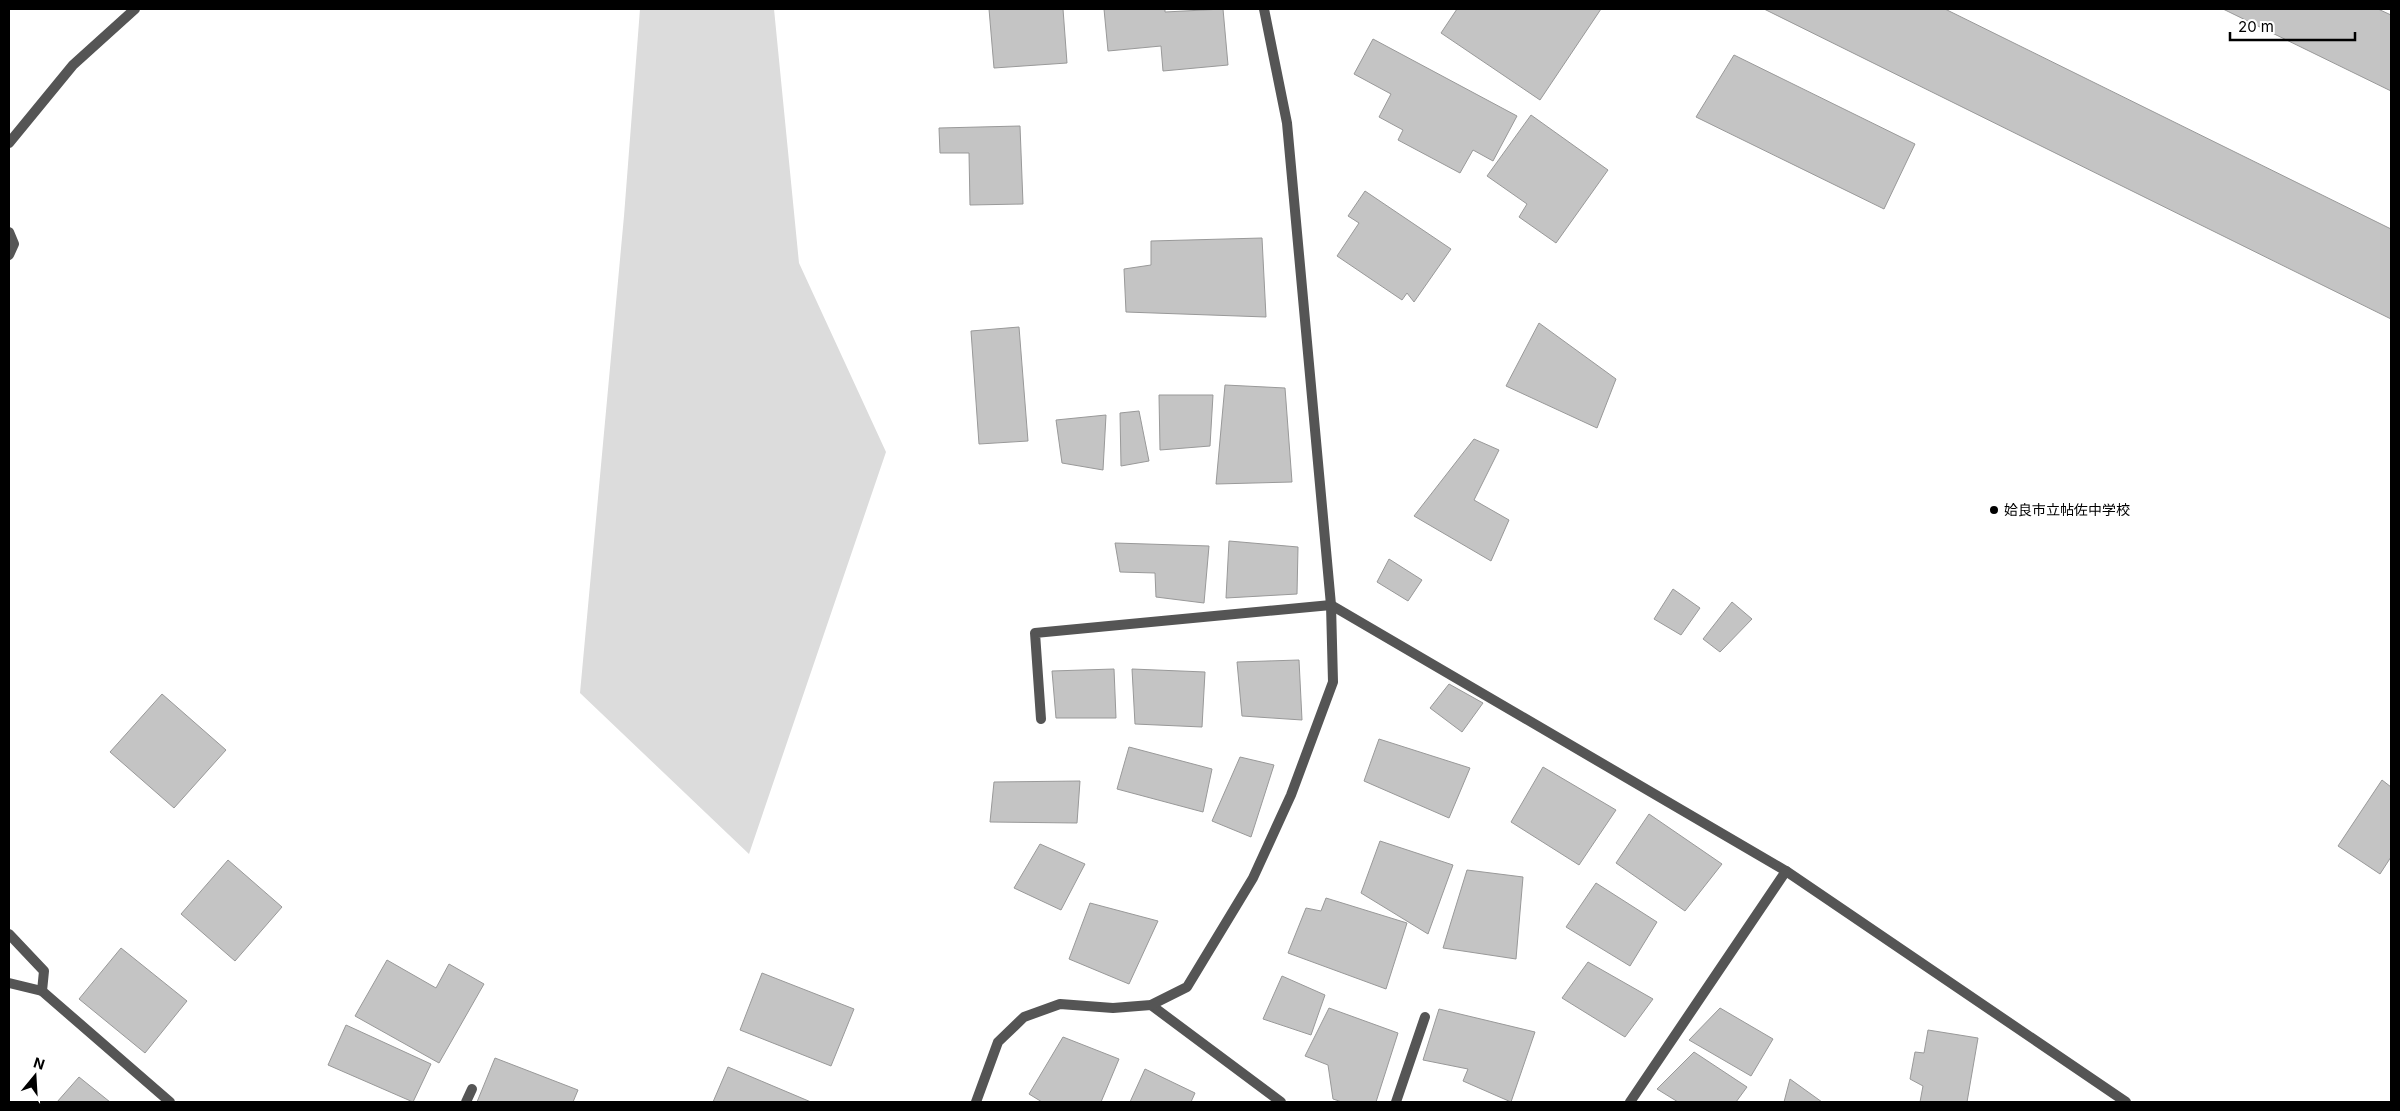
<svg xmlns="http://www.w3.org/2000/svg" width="2400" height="1111" viewBox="0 0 2400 1111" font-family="Inter,'Noto Sans JP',sans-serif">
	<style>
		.green { fill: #dcdcdc }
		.building { fill: #c4c4c4; stroke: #999 }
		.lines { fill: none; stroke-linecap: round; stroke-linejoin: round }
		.minor { stroke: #555; stroke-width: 10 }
		.poi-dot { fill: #000; stroke: #fff; stroke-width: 2 }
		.labels { text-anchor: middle; stroke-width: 5; stroke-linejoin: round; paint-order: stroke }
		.poi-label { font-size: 14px; fill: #000; stroke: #fff; text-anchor: start }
	</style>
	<rect width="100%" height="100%" fill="#fff"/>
	<polygon class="green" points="640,9 774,9 799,263 886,452 749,854 580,693 624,216"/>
	<g class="building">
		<polygon points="989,9 1063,9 1067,63 994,68"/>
		<polygon points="1104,9 1165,9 1165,12 1223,9 1228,65 1163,71 1161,46 1108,51"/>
		<polygon points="1457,9 1601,9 1540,100 1441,33"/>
		<polygon points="1764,9 1945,9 2391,229 2391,319"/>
		<polygon points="2223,9 2378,9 2391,15 2391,91"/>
		<polygon points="1373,39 1517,116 1493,161 1473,150 1460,173 1398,140 1403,130 1379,117 1391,94 1354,74"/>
		<polygon points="1734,55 1915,144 1884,209 1696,117"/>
		<polygon points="1531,115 1608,170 1556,243 1519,217 1527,204 1487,176"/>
		<polygon points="1020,126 1023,204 970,205 969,153 940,153 939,128"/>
		<polygon points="1365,191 1451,249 1414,302 1407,293 1402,300 1337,256 1359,223 1348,216"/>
		<polygon points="1262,238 1266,317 1126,312 1124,269 1151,265 1151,241"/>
		<polygon points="1539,323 1616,379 1597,428 1506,386"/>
		<polygon points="1019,327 1028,441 979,444 971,331"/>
		<polygon points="1225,385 1285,388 1292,482 1216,484"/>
		<polygon points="1159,395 1213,395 1210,446 1160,450"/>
		<polygon points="1139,411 1149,461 1121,466 1120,413"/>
		<polygon points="1106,415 1103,470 1062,463 1056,420"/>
		<polygon points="1474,439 1499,450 1474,500 1509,520 1491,561 1414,516"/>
		<polygon points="1229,541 1298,547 1297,594 1226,598"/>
		<polygon points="1115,543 1209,546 1204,603 1156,597 1155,573 1120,572"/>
		<polygon points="1389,559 1422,580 1408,601 1377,582"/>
		<polygon points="1673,589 1700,608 1681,635 1654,619"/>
		<polygon points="1732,602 1752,619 1720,652 1703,639"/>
		<polygon points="1299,660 1302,720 1242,716 1237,662"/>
		<polygon points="1114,669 1116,718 1056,718 1052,671"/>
		<polygon points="1132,669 1205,672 1202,727 1135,724"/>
		<polygon points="1449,684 1483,703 1462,732 1430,708"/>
		<polygon points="162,694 226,750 174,808 110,752"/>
		<polygon points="1379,739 1470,768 1449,818 1364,781"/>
		<polygon points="1129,747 1212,769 1203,812 1117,789"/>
		<polygon points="1240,757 1274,765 1251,837 1212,821"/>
		<polygon points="1543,767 1616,810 1579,865 1511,822"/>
		<polygon points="2382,780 2391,787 2391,857 2380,874 2338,846"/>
		<polygon points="1080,781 1077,823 990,822 994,782"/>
		<polygon points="1649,814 1722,864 1685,911 1616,863"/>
		<polygon points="1380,841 1453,865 1428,934 1361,893"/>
		<polygon points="1040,844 1085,864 1061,910 1014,888"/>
		<polygon points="228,860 282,907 235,961 181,914"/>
		<polygon points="1467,870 1523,877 1516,959 1443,948"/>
		<polygon points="1596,883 1657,922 1630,966 1566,927"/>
		<polygon points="1326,898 1407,923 1386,989 1288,953 1306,908 1321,911"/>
		<polygon points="1090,903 1158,921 1129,984 1069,959"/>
		<polygon points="121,948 187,1001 145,1053 79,999"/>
		<polygon points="387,960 436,988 449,964 484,984 439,1063 355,1016"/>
		<polygon points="1588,962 1653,999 1625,1037 1562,998"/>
		<polygon points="762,973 854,1009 831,1066 740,1030"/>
		<polygon points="1282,976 1325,995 1311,1035 1263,1019"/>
		<polygon points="1329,1008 1398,1033 1376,1102 1342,1102 1333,1099 1328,1065 1305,1056"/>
		<polygon points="1720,1008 1773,1039 1751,1076 1689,1040"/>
		<polygon points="1439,1009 1535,1032 1511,1102 1463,1081 1468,1069 1423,1060"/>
		<polygon points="346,1025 431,1064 413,1102 328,1065"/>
		<polygon points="1928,1030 1978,1038 1967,1102 1920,1102 1923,1086 1910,1079 1915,1052 1924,1053"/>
		<polygon points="1063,1037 1119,1059 1101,1102 1042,1102 1029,1094"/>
		<polygon points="1694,1052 1747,1087 1736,1102 1678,1102 1657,1089"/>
		<polygon points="495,1058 578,1090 573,1102 477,1102"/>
		<polygon points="728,1067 811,1102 713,1102"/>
		<polygon points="1145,1069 1195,1093 1191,1102 1130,1102"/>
		<polygon points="79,1077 110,1102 57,1102"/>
		<polygon points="1790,1079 1822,1102 1784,1102"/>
	</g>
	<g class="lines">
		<g class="minor">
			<polyline points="9,143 73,65 135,9"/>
			<polyline points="9,232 14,244 9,255"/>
			<polyline points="1041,719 1035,633 1331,605 1786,871 2126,1102"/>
			<polyline points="9,934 44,971 42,991 170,1102"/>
			<polyline points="9,983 42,991"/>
			<polyline points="1151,1005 1281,1102"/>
			<polyline points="466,1102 472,1089"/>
			<polyline points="976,1102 998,1042 1024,1017 1060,1004 1113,1008 1151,1005 1187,987 1253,878 1291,795 1333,682 1331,605 1287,123 1264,9"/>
			<polyline points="1396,1102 1425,1017"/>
			<polyline points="1630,1102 1786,871"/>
		</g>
	</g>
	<circle class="poi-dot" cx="1994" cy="510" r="5"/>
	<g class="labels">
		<g class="poi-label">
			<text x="2004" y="515">姶良市立帖佐中学校</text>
		</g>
	</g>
	<rect width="2400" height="1111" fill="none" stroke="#000000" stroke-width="20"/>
	<g transform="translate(35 1076) rotate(18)" stroke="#ffffff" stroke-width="4" paint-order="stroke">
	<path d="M0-4L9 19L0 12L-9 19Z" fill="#000000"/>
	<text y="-8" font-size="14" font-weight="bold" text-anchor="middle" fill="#000000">N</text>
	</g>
	<path d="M2230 32v8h125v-8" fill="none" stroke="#000000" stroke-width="2.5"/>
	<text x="2238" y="32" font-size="15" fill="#000000" stroke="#ffffff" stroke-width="4" paint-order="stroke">20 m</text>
</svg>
